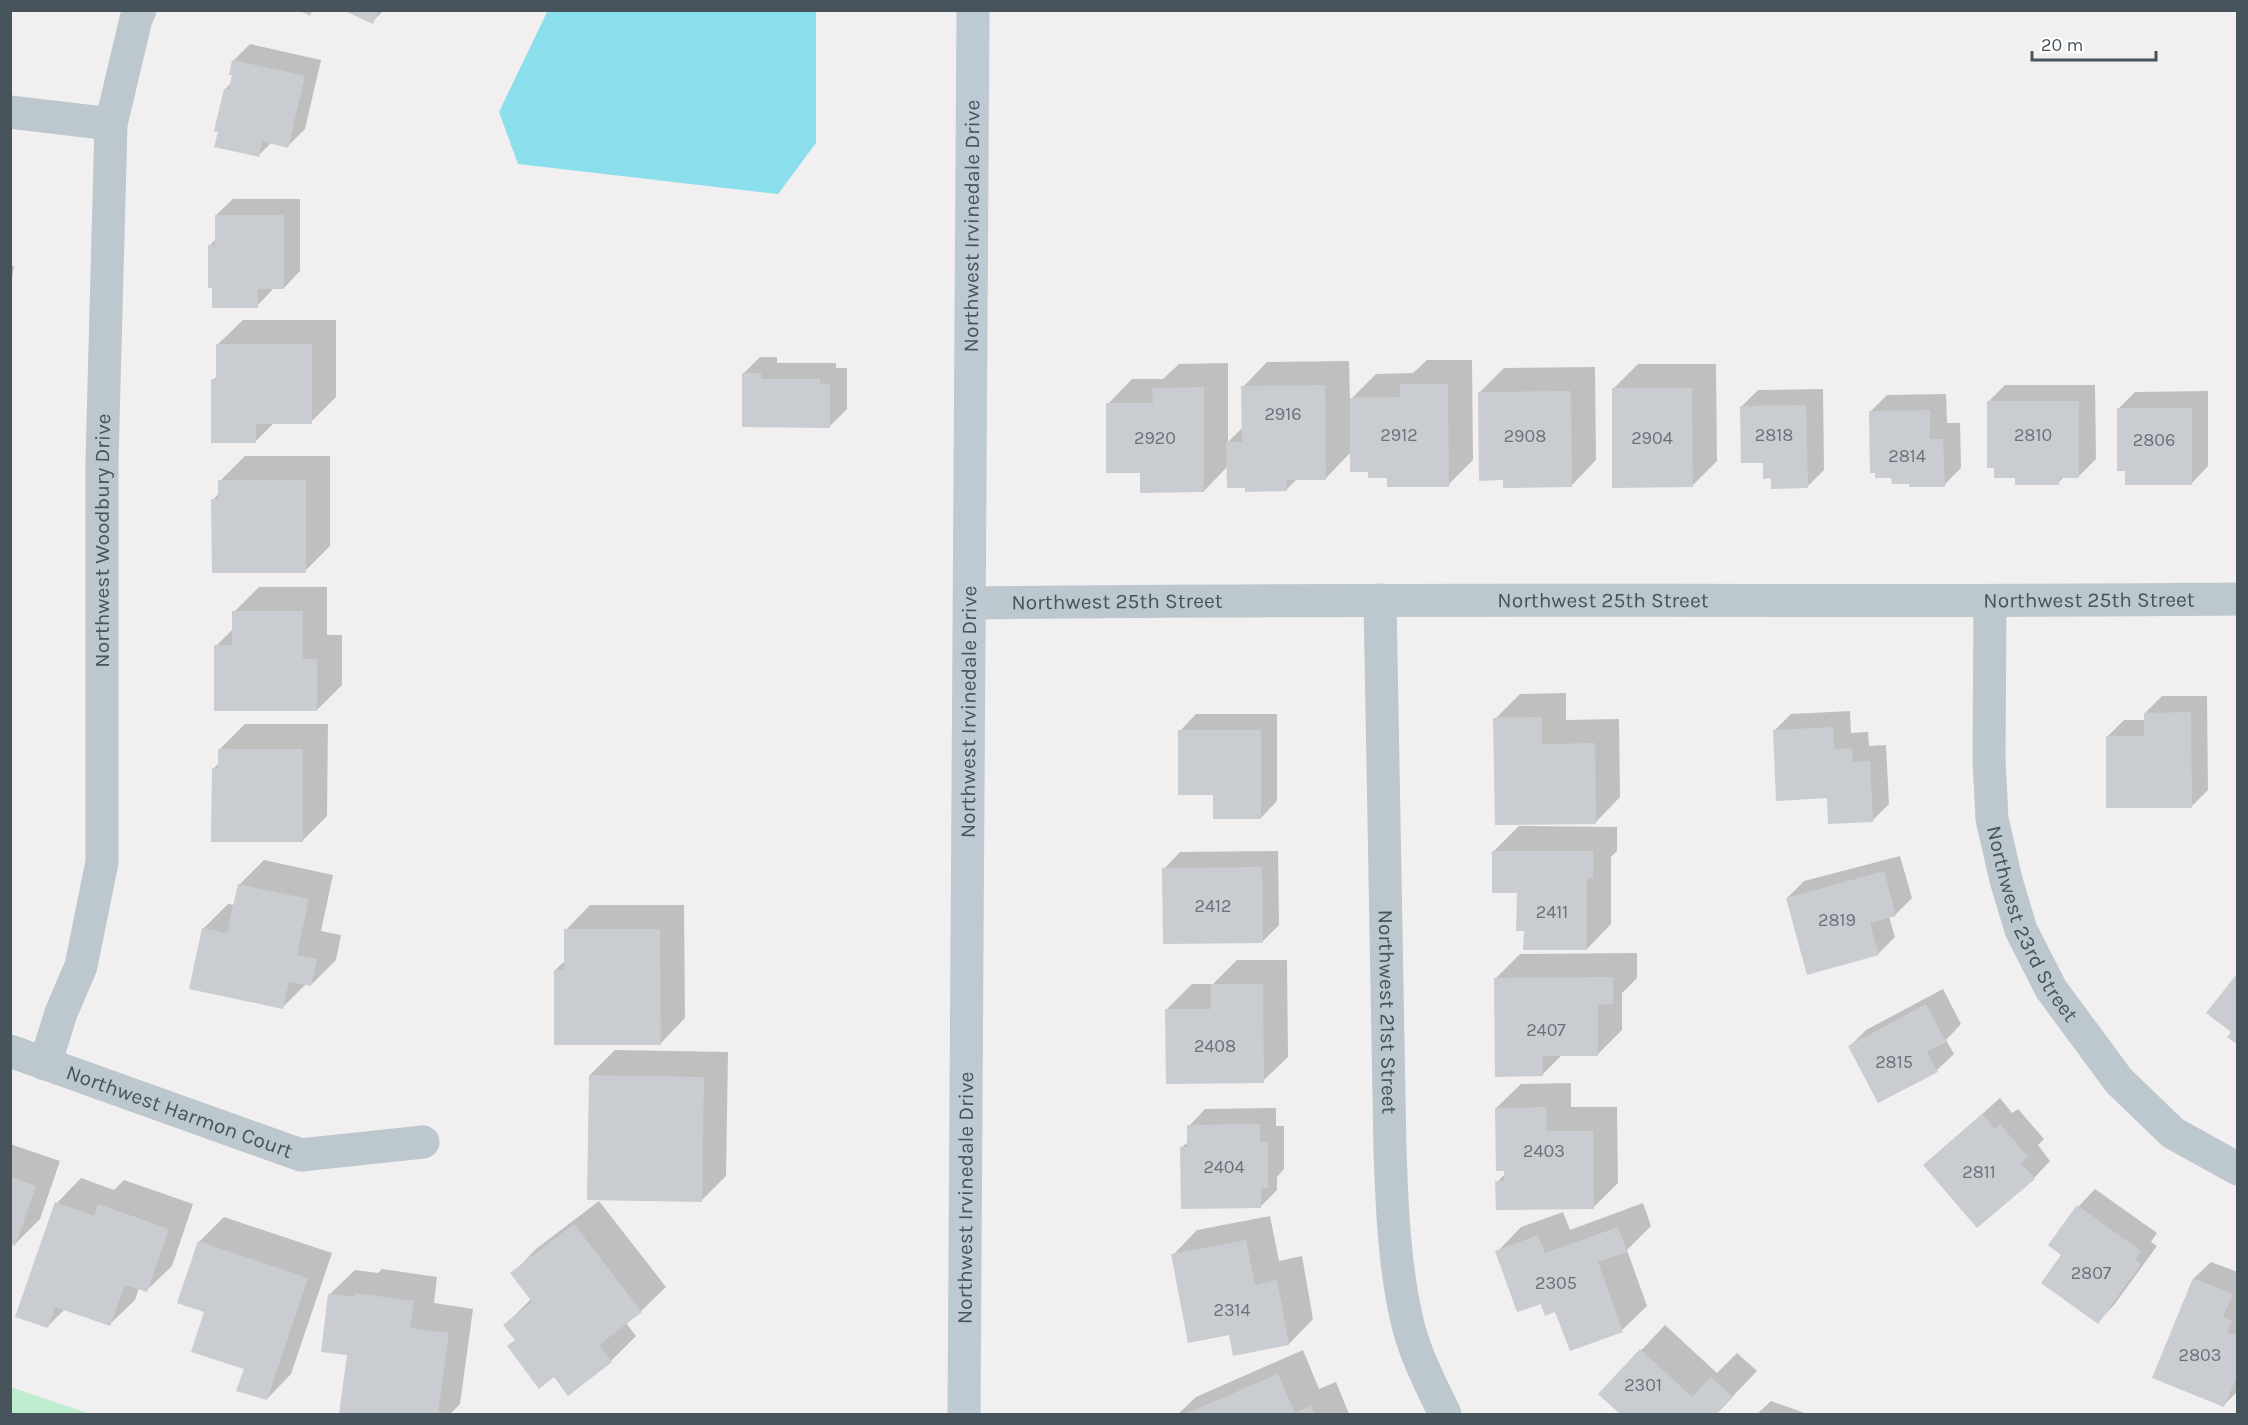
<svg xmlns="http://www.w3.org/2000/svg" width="2248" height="1425" viewBox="0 0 2248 1425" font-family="Karla,sans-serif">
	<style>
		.green { fill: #beeecd }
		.water { fill: #8bdeeb }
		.shadow { fill: #0003 }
		.building { fill: #c9ccd1 }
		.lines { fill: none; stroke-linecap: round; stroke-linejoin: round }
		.minor { stroke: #bdc7ce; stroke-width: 33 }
		.secondary { stroke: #bdc9d3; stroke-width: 33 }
		.labels { text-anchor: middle; stroke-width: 6; stroke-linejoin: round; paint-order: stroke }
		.number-label { font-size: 18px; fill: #687279 }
		.street-label { font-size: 21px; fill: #47545c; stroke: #fff }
	</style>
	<rect width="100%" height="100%" fill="#f1efef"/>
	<polygon class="green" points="11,1387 90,1414 11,1414"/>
	<polygon class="water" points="548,10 816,11 816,143 778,194 518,164 499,112"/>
	<g class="shadow">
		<polygon points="347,10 384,10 372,22"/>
		<polygon points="250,44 321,60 305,129 288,146 272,142 258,156 225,89 232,82 234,74 231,74 234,60"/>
		<polygon points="233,199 300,199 300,271 284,288 274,288 257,306 209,246 216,239 216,215"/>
		<polygon points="10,266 14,266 10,291"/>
		<polygon points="243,320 336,320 336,397 311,422 275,422 256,441 213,380 218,375 218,344"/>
		<polygon points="760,357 777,357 777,363 836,363 836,368 847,368 847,409 830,426 743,374"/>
		<polygon points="1427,360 1472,360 1473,460 1448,485 1388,476 1370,471 1351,452 1326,478 1297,479 1286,490 1247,486 1228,466 1204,491 1142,471 1108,404 1132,379 1163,379 1179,364 1228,363 1228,442 1243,427 1243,387 1267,362 1349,361 1350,400 1376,374 1413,373"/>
		<polygon points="1638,364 1716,364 1717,461 1692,486 1613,389"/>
		<polygon points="1595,367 1596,460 1572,485 1505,479 1479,393 1504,368"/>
		<polygon points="2005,385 2095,385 2096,459 2079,476 2065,476 2058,483 2016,476 1988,402"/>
		<polygon points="1823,389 1824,470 1807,487 1772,477 1741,407 1758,390"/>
		<polygon points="2208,391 2208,466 2192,483 2126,470 2118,409 2135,392"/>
		<polygon points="1946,394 1947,423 1960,423 1961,468 1944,485 1910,482 1892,476 1870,412 1887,395"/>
		<polygon points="245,456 330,456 330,546 305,571 213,500 220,492 220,481"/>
		<polygon points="259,587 327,587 327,635 342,635 342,685 317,710 216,646 234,628 234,612"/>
		<polygon points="1566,693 1566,720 1619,719 1620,797 1596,822 1495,719 1520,694"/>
		<polygon points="2162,696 2207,696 2208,790 2191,807 2107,737 2124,720 2146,720 2145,713"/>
		<polygon points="1850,711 1851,733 1868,732 1869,746 1886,745 1889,804 1872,821 1774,731 1791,714"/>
		<polygon points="1196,714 1277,714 1277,801 1261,818 1214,794 1180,731"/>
		<polygon points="245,724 328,724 327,816 302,841 213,769 220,762 220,749"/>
		<polygon points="1519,826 1617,827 1617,851 1611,857 1611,924 1587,949 1526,929 1518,891 1494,851"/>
		<polygon points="1278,851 1279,925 1262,942 1164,869 1180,852"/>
		<polygon points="1900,856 1912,898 1895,915 1889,917 1895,937 1878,954 1787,898 1804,881"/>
		<polygon points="264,860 333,875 321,931 341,935 336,960 311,985 306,984 282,1008 191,987 204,928 228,904 235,905 239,885"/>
		<polygon points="590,905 684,905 685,1018 661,1043 555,970 566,960 566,930"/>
		<polygon points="1637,953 1637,978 1622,993 1622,1030 1598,1054 1562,1055 1543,1074 1495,979 1520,954"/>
		<polygon points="1237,960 1287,960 1288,1057 1263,1081 1167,1009 1192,984 1213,984"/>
		<polygon points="1943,989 1961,1024 1946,1040 1954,1054 1937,1070 1850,1046 1866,1030"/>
		<polygon points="615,1050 728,1052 726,1176 701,1201 590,1075"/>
		<polygon points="1571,1083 1571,1107 1617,1107 1618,1183 1593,1208 1497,1182 1506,1173 1506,1169 1496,1108 1521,1084"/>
		<polygon points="2000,1098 2012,1113 2018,1109 2044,1139 2038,1145 2050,1161 2034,1178 1925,1165"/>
		<polygon points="1276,1108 1276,1126 1284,1126 1284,1169 1277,1177 1277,1190 1260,1207 1181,1148 1189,1141 1189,1126 1205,1109"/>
		<polygon points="10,1144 60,1161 40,1219 15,1244 10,1242"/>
		<polygon points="81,1178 114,1190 124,1180 193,1204 172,1266 147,1290 139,1288 135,1300 110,1324 65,1309 47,1327 57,1203"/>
		<polygon points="2095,1189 2157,1233 2151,1242 2157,1246 2114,1305 2098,1322 2063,1254 2050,1245 2079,1206"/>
		<polygon points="599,1201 666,1287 641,1311 626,1323 636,1336 611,1361 569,1394 555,1375 516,1339 505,1325 531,1299 512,1274 536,1249"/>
		<polygon points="1643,1203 1651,1226 1627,1250 1647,1306 1622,1330 1556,1310 1542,1302 1497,1252 1521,1227 1563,1212 1570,1230"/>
		<polygon points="1270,1216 1279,1261 1302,1256 1313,1319 1289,1344 1230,1333 1173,1255 1197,1230"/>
		<polygon points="224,1217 332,1253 291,1374 267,1399 206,1311 199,1242"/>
		<polygon points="2211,1262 2238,1272 2238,1391 2223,1406 2154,1377 2194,1278"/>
		<polygon points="382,1269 437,1277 434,1303 473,1309 460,1404 450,1414 341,1414 349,1354 330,1294 355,1270 378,1273"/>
		<polygon points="1665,1325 1717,1373 1737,1353 1757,1371 1716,1414 1622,1414 1600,1394"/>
		<polygon points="1303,1350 1319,1389 1336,1382 1349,1414 1178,1414 1196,1397"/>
		<polygon points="1771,1401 1808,1414 1757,1414"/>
	</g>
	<g class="building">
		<polygon points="298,10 313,10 310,16"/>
		<polygon points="343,10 379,10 373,24"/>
		<polygon points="232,60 305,76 288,148 262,141 259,157 214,147 218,132 214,131 224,89 229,89 232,75 229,75"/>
		<polygon points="215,215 284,215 284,289 258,289 258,308 212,308 212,288 208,288 208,245 215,245"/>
		<polygon points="216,344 312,344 312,424 256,424 256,443 211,443 211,379 216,379"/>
		<polygon points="742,373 761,373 761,379 820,379 820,384 830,384 830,428 742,427"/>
		<polygon points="1400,384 1448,384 1449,487 1387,487 1387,478 1368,478 1368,472 1350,472 1350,398 1400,397"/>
		<polygon points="1325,385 1326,480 1286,480 1287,491 1245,492 1245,488 1227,488 1226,442 1242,442 1241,386"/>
		<polygon points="1204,387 1204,492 1140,493 1140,473 1106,473 1106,403 1153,403 1152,388"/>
		<polygon points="1612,388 1692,388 1693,487 1612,488"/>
		<polygon points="1571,391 1572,487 1503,488 1503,480 1479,481 1478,392"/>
		<polygon points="1987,401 2079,401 2079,478 2059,478 2059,485 2015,485 2015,478 1994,478 1994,468 1987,468"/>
		<polygon points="1806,405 1808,488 1771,489 1771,478 1763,479 1763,463 1741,463 1740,406"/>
		<polygon points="2117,408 2192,408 2192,485 2125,485 2125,471 2117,471"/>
		<polygon points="1930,410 1930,439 1943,439 1945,487 1909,487 1909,484 1892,484 1891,478 1875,478 1875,473 1870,473 1869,411"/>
		<polygon points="218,480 306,480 306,573 212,573 211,499 218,499"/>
		<polygon points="232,611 303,611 303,659 317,659 317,711 214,711 214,645 232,645"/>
		<polygon points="2191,712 2192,808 2106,808 2106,736 2144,736 2144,713"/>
		<polygon points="1542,717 1542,744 1595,743 1596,824 1495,825 1493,718"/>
		<polygon points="1833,727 1834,749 1852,748 1853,762 1870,761 1873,822 1828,824 1827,798 1776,801 1773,730"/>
		<polygon points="1178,730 1261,730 1261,819 1213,819 1213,795 1178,795"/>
		<polygon points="218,749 303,749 303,842 211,842 212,768 218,768"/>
		<polygon points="1492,851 1593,851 1593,878 1587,878 1587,950 1523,950 1524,931 1516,931 1517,893 1492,893"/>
		<polygon points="1262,867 1263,943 1163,944 1162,868"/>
		<polygon points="1884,871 1896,916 1870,923 1879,955 1807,975 1786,898"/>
		<polygon points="238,884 309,899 297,955 317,959 311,986 289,982 283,1009 189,989 202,928 227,933"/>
		<polygon points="564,929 660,929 661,1045 554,1045 554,970 564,970"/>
		<polygon points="2236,975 2238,976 2238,1045 2227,1037 2231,1032 2206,1013"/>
		<polygon points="1613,977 1613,1004 1598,1005 1598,1056 1543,1056 1543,1076 1495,1077 1494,978"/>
		<polygon points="1211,984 1263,984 1264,1083 1166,1084 1165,1009 1211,1009"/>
		<polygon points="1926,1004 1946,1042 1927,1052 1938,1072 1878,1103 1848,1046"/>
		<polygon points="589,1075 704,1077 702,1202 587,1200"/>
		<polygon points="1546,1107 1547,1131 1593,1131 1594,1209 1496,1210 1495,1181 1504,1181 1504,1171 1496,1171 1495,1108"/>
		<polygon points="1982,1114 1995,1129 2000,1124 2028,1157 2021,1163 2035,1179 1977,1228 1923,1165"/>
		<polygon points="1260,1124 1260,1142 1268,1142 1268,1188 1261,1188 1261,1208 1181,1209 1180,1147 1187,1147 1187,1125"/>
		<polygon points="10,1177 36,1186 15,1246 10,1244"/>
		<polygon points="55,1202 94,1216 98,1204 169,1229 147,1292 125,1285 110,1326 55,1307 48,1328 15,1317"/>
		<polygon points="2077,1205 2141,1251 2135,1259 2141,1264 2098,1324 2041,1283 2061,1255 2048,1245"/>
		<polygon points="574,1224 642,1312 599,1345 612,1362 568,1396 554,1377 539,1389 507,1346 515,1340 503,1325 532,1302 510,1273"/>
		<polygon points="1618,1227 1627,1252 1598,1262 1623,1332 1570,1351 1555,1312 1545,1316 1541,1304 1517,1312 1495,1251 1538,1235 1545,1253"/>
		<polygon points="1246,1240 1255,1285 1277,1280 1289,1345 1233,1356 1229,1335 1188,1343 1171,1254"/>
		<polygon points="198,1241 308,1278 267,1400 236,1391 244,1369 191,1352 204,1312 177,1303"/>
		<polygon points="2193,1278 2233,1294 2223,1317 2232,1321 2227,1332 2238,1336 2238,1374 2224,1407 2152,1378"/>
		<polygon points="355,1293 414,1301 410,1328 449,1333 438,1414 339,1414 347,1355 321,1352 328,1294 355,1297"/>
		<polygon points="1640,1349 1692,1397 1711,1377 1733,1397 1717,1414 1620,1414 1598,1394"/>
		<polygon points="1278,1374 1295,1413 1311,1406 1314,1414 1185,1414"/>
	</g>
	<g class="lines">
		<g class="minor">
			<polyline points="10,112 111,124"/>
			<path id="s1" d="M1380,600L1390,1151C1392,1206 1394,1262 1406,1316C1413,1351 1430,1383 1445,1414"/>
			<path id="s2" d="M1990,602L1989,760L1992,819L2006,880L2021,930L2051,989L2119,1081L2173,1133L2238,1169"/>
			<path id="s3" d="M970,603C1392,597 1815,603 2238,599"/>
			<path id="s4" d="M10,1051L301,1155L423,1142"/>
			<path id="s5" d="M45,1064L61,1013L81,966L102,862V461L111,124L136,19L140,10"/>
		</g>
		<path class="secondary" id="s6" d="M964,1414L973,10"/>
	</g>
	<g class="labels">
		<g class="number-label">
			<text x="1283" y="420">2916</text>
			<text x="1399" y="441">2912</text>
			<text x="1774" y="441">2818</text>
			<text x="2033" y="441">2810</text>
			<text x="1525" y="442">2908</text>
			<text x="1155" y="444">2920</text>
			<text x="1652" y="444">2904</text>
			<text x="2154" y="446">2806</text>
			<text x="1907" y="462">2814</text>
			<text x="1213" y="912">2412</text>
			<text x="1552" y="918">2411</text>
			<text x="1837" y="926">2819</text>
			<text x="1546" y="1036">2407</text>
			<text x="1215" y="1052">2408</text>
			<text x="1894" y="1068">2815</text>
			<text x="1544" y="1157">2403</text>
			<text x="1224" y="1173">2404</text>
			<text x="1979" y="1178">2811</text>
			<text x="2091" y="1279">2807</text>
			<text x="1556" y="1289">2305</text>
			<text x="1232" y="1316">2314</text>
			<text x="2200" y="1361">2803</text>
			<text x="1643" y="1391">2301</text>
		</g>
		<g class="street-label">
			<text dy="7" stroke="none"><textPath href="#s6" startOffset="1188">Northwest Irvinedale Drive</textPath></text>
			<text dy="7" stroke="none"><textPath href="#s5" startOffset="532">Northwest Woodbury Drive</textPath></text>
			<text dy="7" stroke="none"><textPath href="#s3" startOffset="633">Northwest 25th Street</textPath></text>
			<text dy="7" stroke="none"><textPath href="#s3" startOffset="1119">Northwest 25th Street</textPath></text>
			<text dy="7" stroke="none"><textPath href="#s3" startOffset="147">Northwest 25th Street</textPath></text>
			<text dy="7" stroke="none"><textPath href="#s6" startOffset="702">Northwest Irvinedale Drive</textPath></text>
			<text dy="7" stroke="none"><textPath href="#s2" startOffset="330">Northwest 23rd Street</textPath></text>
			<text dy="7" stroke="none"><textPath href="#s1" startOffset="412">Northwest 21st Street</textPath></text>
			<text dy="7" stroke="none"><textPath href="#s4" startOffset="180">Northwest Harmon Court</textPath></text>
			<text dy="7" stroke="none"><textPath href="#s6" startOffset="216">Northwest Irvinedale Drive</textPath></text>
		</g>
	</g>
	<rect width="2248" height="1425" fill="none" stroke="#47545c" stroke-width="24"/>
	<path d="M2032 51v9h124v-9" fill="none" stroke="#47545c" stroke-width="3"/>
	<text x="2041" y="51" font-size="18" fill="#47545c" stroke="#ffffff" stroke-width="4.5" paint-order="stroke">20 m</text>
</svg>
